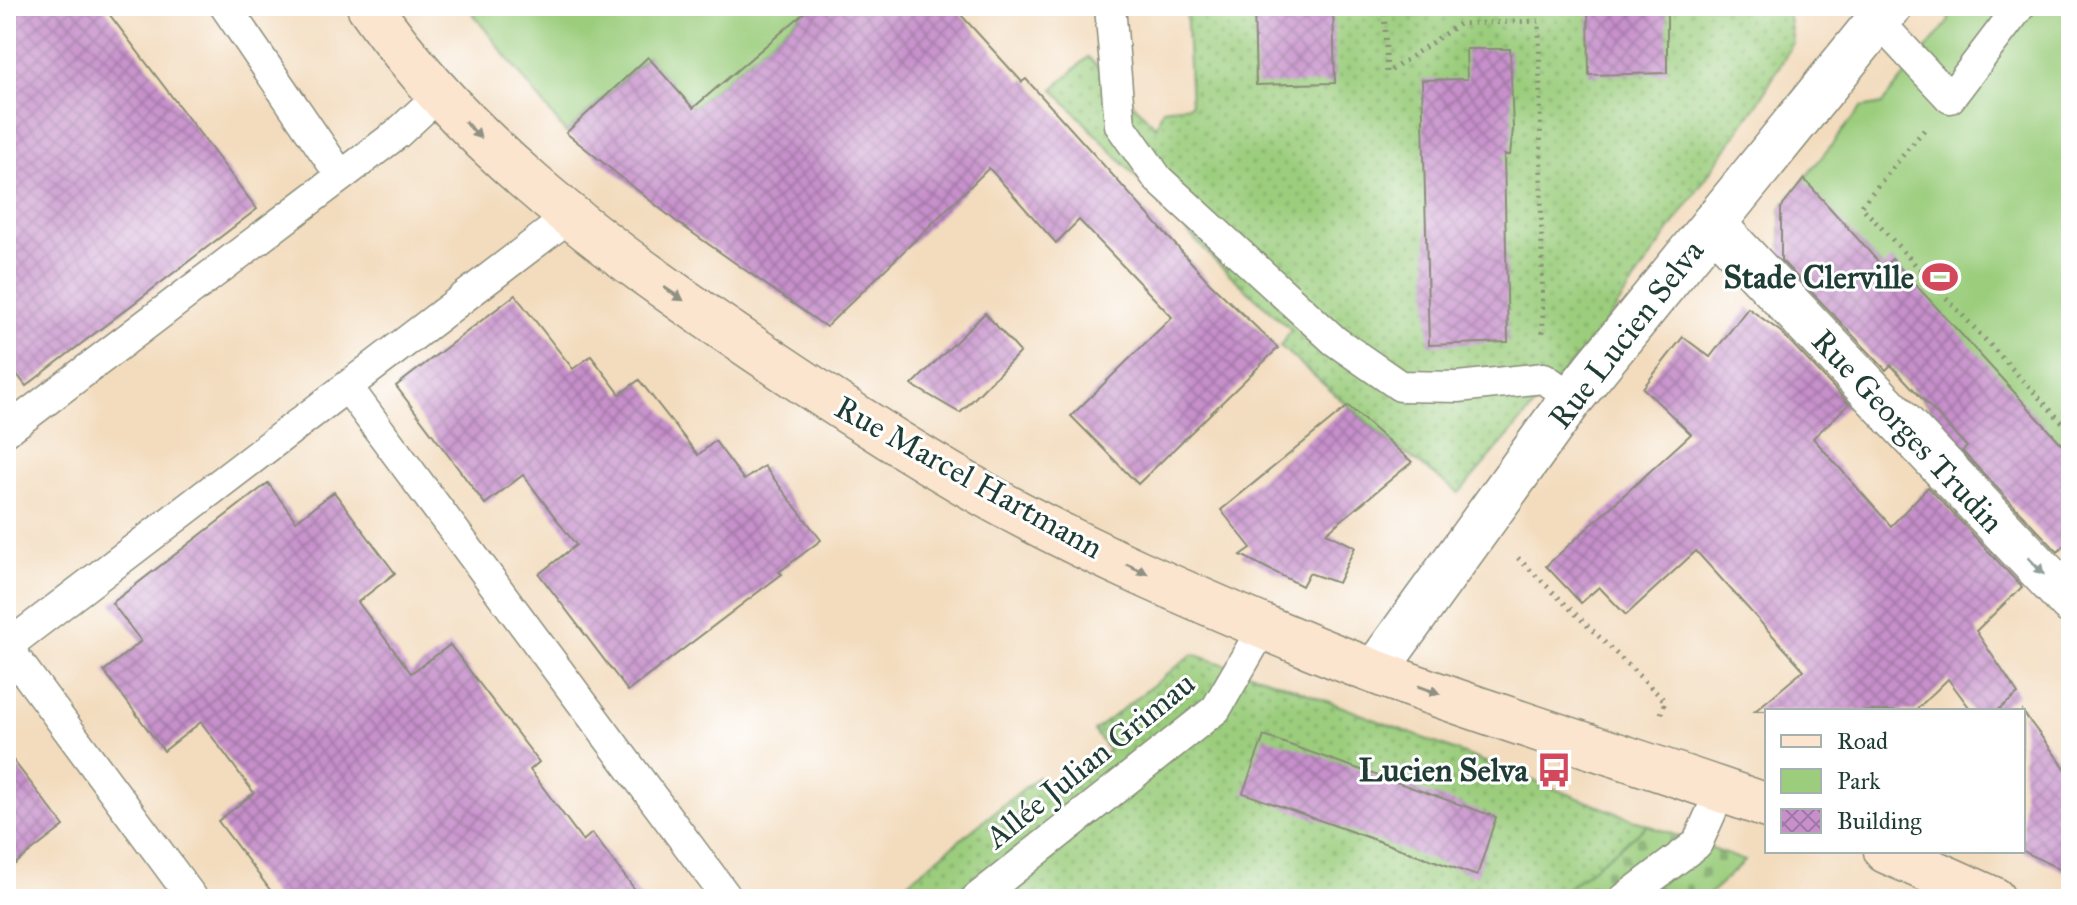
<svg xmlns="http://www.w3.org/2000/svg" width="2077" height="905" viewBox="0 0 2077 905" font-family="'IM FELL Great Primer',serif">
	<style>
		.cemetery { fill: url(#cemetery-stones); stroke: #5d8558; stroke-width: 2 }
		.park { fill: #9bcd7d; stroke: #5d8558; stroke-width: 2 }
		.garden { fill: url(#garden-dots); stroke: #5d8558; stroke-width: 2 }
		.building { fill: url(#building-cross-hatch) }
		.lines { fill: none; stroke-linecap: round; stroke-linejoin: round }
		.service-casing { stroke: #898c79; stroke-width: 33 }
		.minor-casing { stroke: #898c79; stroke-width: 47 }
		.secondary-casing { stroke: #898c79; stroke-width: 47 }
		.path { stroke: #898c79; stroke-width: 5; stroke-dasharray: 2 6; stroke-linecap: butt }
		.service { stroke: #fff; stroke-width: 30 }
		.minor { stroke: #fff; stroke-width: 44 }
		.secondary { stroke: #fce5cf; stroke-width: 44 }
		.oneway { fill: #8e9182 }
		.oneway2 { fill: #8f9e9a }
		.labels { text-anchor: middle; stroke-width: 6; stroke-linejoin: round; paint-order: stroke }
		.poi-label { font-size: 32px; font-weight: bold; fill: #1f3d34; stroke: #fff; text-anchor: end }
		.street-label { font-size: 32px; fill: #1f3d34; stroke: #fff }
	</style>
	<defs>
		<pattern id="cemetery-stones" width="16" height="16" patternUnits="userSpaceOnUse" patternTransform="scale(2)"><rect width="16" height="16" fill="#9bcd7d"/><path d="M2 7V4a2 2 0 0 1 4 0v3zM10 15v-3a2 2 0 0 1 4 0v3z" fill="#7ea867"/></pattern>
		<pattern id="garden-dots" width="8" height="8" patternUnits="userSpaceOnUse" patternTransform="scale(2)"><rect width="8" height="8" fill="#9bcd7d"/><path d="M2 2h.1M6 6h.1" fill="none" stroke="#7ea867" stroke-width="1.8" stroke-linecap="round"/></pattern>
		<pattern id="building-cross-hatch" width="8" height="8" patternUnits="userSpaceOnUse" patternTransform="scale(2)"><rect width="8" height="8" fill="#c790cb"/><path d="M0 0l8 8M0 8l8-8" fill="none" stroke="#a177a6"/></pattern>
	</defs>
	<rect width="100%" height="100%" fill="#fff"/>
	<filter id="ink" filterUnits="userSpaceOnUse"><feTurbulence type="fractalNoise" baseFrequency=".0125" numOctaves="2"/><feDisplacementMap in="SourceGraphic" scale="16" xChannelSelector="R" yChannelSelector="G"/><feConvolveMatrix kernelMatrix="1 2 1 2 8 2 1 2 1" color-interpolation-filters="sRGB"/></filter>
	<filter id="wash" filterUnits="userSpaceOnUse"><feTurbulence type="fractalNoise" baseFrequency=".006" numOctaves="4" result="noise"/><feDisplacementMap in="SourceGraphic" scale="32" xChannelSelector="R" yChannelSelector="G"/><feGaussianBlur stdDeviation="1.8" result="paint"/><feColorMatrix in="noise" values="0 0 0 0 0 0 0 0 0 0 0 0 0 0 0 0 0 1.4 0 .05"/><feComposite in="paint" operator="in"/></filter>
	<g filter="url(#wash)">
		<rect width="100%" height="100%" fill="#f3dcbe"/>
		<polygon class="cemetery" points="1648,825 1745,861 1704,899 1553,899"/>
		<g class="park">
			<polygon points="467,6 812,6 693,108 647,57 566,133"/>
			<polygon points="1946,6 2071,6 2071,559 1781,247 1781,208 1861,108 1882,104 1949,21"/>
		</g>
		<g class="garden">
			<polygon points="1186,6 1787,6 1793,43 1760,100 1602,328 1459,493 1386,439 1280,346 1291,330 1216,262 1053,89 1088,57 1156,127 1163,109 1191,105"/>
			<polygon points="1193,654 1283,684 1648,825 1553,899 887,899 1038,777 1054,796 1109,751 1094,731"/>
		</g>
		<g id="blocks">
			<g class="building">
				<polygon points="6,6 103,6 257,209 26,386 6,360"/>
				<polygon points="812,6 953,6 1022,82 1026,79 1209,282 1278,348 1138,484 1071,416 1172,317 1079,220 1056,243 989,168 826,327 677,222 566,133 648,57 693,108"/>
				<polygon points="1254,6 1333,6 1335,83 1256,85"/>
				<polygon points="1588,6 1667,6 1667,73 1589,75"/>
				<polygon points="1466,49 1510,49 1513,129 1510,155 1504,155 1508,342 1429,345 1422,80 1467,79"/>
				<polygon points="1804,179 1883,267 1892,259 2071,454 2071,539 2058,552 1962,451 1967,447 1891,365 1886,370 1781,260 1781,208"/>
				<polygon points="515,295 573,369 591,356 620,394 639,380 698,455 715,441 744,480 764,466 821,540 779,572 782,574 628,691 539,574 576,545 523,475 485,504 396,386"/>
				<polygon points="1748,308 1781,332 1849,404 1813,438 1891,526 1928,487 2022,587 1976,631 2018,694 1997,711 1972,711 1948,679 1915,711 1755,711 1804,670 1696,551 1626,615 1599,587 1581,603 1546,566 1691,434 1643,388 1683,337 1710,357"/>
				<polygon points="985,313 1020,352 960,413 912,385"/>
				<polygon points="1348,406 1412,462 1326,533 1355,547 1338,583 1309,573 1302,586 1241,555 1251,548 1221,510"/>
				<polygon points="268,483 296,521 334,492 395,573 358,602 411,673 450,645 539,762 530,770 583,841 592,833 642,899 277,899 218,821 254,793 201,722 164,751 104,671 141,641 112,603"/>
				<polygon points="2023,712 2071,776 2071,875 2023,851"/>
				<polygon points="1264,736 1496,817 1477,876 1243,793"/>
				<polygon points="6,751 64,826 6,871"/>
			</g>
		</g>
	</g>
	<g filter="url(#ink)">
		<use href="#blocks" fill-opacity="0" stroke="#898c79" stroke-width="2"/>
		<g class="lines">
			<g class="service-casing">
				<g id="service">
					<polyline points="225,6 341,176"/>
					<polyline points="1110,6 1120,125 1158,179 1335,341 1400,386 1458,387 1544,378 1572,398"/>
					<polyline points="1878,21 1950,98 2020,6"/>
					<polyline points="348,388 728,899"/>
					<polyline points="6,431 398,133 439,95"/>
					<polyline points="6,647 569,217"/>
					<polyline points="7,647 193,899"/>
					<polyline points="976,899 1216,709 1264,626"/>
					<polyline points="1624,899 1697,844 1721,790"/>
				</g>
			</g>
			<g class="minor-casing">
				<g id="minor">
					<polyline points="1713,224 2071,602"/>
					<polyline points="1375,671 1572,398 1890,6"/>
				</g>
			</g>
			<g class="secondary-casing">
				<g id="secondary">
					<path d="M369,6C462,140 592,239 726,330C814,390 903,449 996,501C1094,555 1199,600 1302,643C1454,706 1612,751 1767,806"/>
					<polyline points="1886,851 1993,899"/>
				</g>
			</g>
			<g class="path">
				<polyline points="1384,6 1387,73 1459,24 1539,21 1543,338"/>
				<polyline points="1924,130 1861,206 2071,432"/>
				<polyline points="1518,558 1665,701 1660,717"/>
			</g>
			<use href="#service" class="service"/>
			<use href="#minor" class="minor"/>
			<use href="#secondary" class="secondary"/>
		</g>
		<defs><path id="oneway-solid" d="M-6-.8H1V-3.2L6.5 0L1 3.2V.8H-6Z" transform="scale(2)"/></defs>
		<g class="oneway">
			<use href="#oneway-solid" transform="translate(473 130) rotate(45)"/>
			<use href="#oneway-solid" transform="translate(674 294) rotate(34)"/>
			<use href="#oneway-solid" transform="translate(1137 569) rotate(24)"/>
			<use href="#oneway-solid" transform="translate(1429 690) rotate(20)"/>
		</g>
		<use class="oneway2" href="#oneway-solid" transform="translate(2036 566) rotate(47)"/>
	</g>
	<defs>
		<g id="stadium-bare" transform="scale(2.76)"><path d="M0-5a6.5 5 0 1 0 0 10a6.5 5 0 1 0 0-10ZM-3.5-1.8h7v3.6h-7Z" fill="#d1495b" stroke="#fff" stroke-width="2.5" paint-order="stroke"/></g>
		<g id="bus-bare" transform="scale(2.76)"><path d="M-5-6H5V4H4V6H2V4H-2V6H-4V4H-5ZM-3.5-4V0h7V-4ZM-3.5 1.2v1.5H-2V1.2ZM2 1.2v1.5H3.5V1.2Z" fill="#d1495b" stroke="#fff" stroke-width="2.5" paint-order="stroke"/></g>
	</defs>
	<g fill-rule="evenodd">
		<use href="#stadium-bare" x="1940" y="277"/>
		<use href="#bus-bare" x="1554" y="770"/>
	</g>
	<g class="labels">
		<g class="poi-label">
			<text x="1914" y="288">Stade Clerville</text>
			<text x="1528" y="781">Lucien Selva</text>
		</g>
		<g class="street-label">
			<text transform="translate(1626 334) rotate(-52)" y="11">Rue Lucien Selva</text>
			<text transform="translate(1908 431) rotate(47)" y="11">Rue Georges Trudin</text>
			<text transform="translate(969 477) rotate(29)" y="11">Rue Marcel Hartmann</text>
			<text transform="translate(1090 760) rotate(-39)" y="11">Allée Julian Grimau</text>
		</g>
	</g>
	<rect width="2077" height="905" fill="none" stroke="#fff" stroke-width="32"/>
	<rect x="1765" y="709" width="260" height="144" fill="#ffffff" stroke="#a5b1ae" stroke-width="2"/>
	<rect x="1781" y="735" width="40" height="12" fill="#fce5cf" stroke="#a5b1ae" stroke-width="2"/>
	<text x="1837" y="749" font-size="24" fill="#1f3d34">Road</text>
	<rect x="1781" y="769" width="40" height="24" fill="#9bcd7d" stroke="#a5b1ae" stroke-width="2"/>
	<text x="1837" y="789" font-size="24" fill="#1f3d34">Park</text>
	<rect x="1781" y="809" width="40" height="24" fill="url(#building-cross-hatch)" stroke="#a5b1ae" stroke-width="2"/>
	<text x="1837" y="829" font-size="24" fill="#1f3d34">Building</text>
</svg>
